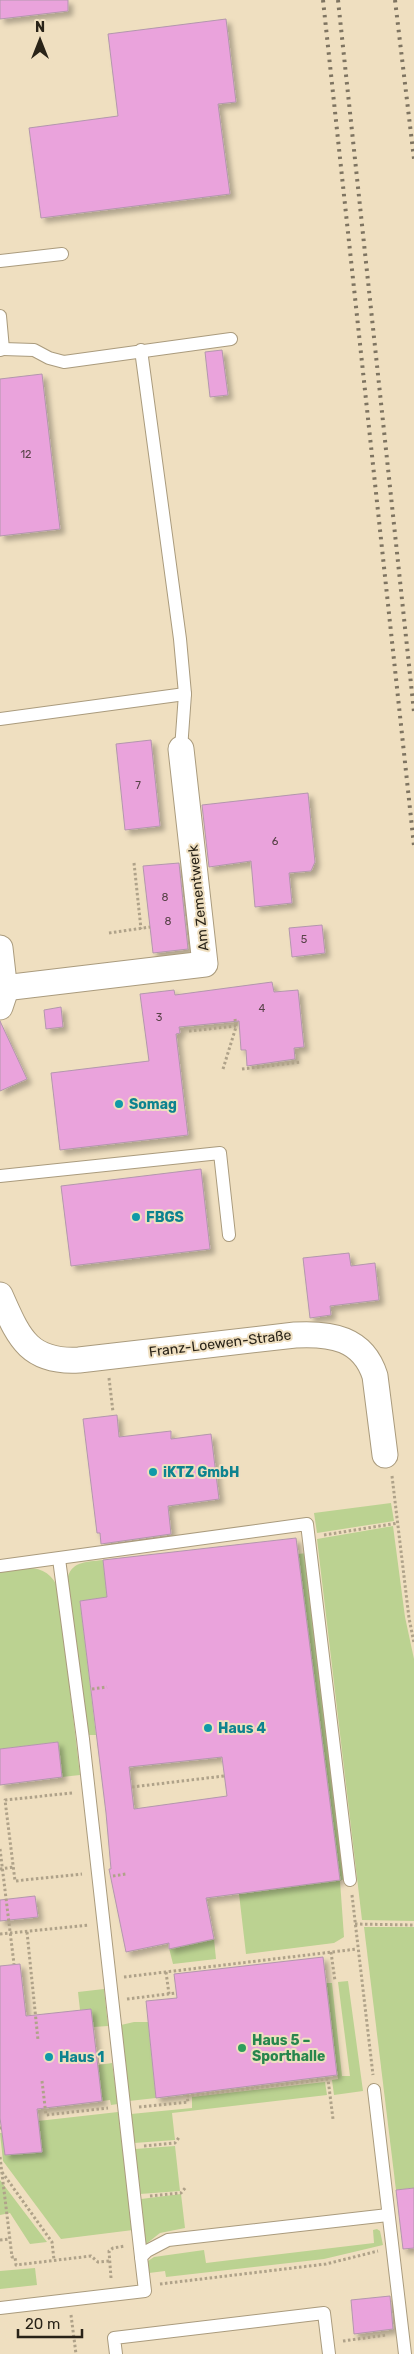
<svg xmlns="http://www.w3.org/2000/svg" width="414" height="2354" viewBox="0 0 414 2354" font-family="Rubik,sans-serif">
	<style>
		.green { fill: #bbd291 }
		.building { fill: #eaa3dc; stroke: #b397ad; fill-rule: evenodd; filter: url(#shadow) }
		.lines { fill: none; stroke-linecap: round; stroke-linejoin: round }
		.service-casing { stroke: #aa9b7d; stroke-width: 14 }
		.minor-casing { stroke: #aa9b7d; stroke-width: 27 }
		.path { stroke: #afa289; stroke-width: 3; stroke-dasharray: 2.5 2.5; stroke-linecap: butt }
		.service { stroke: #fff; stroke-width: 12 }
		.minor { stroke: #fff; stroke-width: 25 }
		.rail { stroke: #7e7461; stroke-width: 4; stroke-dasharray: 2.5 5; stroke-linecap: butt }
		.culture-dot { fill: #0f9aa8; stroke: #efdfc0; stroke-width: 2 }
		.leisure-dot { fill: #2e9e5b; stroke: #efdfc0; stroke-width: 2 }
		.labels { text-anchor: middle; stroke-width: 4; stroke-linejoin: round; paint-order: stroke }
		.number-label { font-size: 11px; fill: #594349 }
		.street-label { font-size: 14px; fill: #292318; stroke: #efdfc0 }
		.culture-label { font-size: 14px; font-weight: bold; fill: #0d838f; stroke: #efdfc0; text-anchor: start }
		.leisure-label { font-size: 14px; font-weight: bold; fill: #27864d; stroke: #efdfc0; text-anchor: start }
	</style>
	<defs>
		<filter id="shadow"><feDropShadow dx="4.5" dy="4.5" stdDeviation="2.5" flood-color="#0004"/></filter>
	</defs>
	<rect width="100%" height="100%" fill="#efdfc0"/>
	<g class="green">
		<polygon points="391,1503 394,1521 317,1533 314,1513"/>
		<polygon points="393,1526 405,1617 414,1659 414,1921 362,1920 317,1539"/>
		<polygon points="307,1553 344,1879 340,1881 344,1937 334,1943 246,1954 239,1894 340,1880 298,1554"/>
		<path d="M103,1560L107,1597L80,1601L96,1735H86L67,1581C70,1561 86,1562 103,1560Z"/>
		<path d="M28,1568C43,1568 53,1575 58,1589L80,1775L62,1777L58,1742L0,1749V1572Z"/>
		<polygon points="364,1927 414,1927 414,2188 396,2190"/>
		<polygon points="214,1939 216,1959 173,1964 169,1948"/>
		<polygon points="348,1981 363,2091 334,2095 332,2080 338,2079 326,1983 332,1983 342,2076 350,2076 338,1982"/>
		<polygon points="104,1989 108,2026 93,2027 91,2009 80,2010 78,1992"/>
		<polygon points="134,2022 148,2022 156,2098 129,2101 121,2025"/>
		<polygon points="112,2063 118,2104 111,2105 110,2100 102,2101 98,2065"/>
		<polygon points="325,2082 327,2095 172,2113 175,2140 134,2143 131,2114 192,2108 192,2097"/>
		<polygon points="118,2112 133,2230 61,2239 3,2161 0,2133 2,2133 5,2155 42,2152 38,2121"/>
		<polygon points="175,2146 180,2191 140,2194 135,2149"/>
		<polygon points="0,2180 47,2242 30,2244 10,2213 0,2215"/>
		<polygon points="181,2194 185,2228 160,2233 146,2244 141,2199"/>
		<polygon points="377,2229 380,2231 383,2245 324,2259 166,2277 165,2271 149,2273 148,2261 154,2257 204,2250 206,2263 374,2243 373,2230"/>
		<polygon points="35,2268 37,2285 0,2289 0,2271"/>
	</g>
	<g class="building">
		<polygon points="0,0 68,0 68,11 0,19"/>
		<polygon points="226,19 236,102 218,104 230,194 41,218 29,128 118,116 108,34"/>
		<polygon points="222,350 228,395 210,397 205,352"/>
		<polygon points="42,374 60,529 0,536 0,379"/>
		<polygon points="151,740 160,826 125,830 116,744"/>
		<polygon points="308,793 315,862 311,871 289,873 292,903 255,907 251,861 209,867 202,805"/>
		<polygon points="179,863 188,949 153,953 143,866"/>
		<polygon points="322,925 325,953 292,957 289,928"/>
		<polygon points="272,982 274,992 298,990 304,1047 294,1048 295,1059 247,1066 246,1050 241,1050 239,1021 179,1027 180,1033 176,1034 188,1135 60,1150 51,1073 149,1061 140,994 174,990 175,995"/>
		<polygon points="61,1007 63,1027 46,1029 44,1010"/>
		<polygon points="0,1021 27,1079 0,1091"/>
		<polygon points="201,1169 210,1249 71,1266 61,1186"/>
		<polygon points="349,1253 351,1266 375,1263 379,1300 330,1306 331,1315 310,1318 303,1258"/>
		<polygon points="117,1415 119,1437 171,1431 171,1439 211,1434 219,1499 168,1506 171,1534 101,1544 100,1533 97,1533 83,1419"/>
		<path d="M296,1538L340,1880L206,1898L214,1939L169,1949V1943L126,1952L109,1869H111L106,1813L80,1601L107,1597L103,1560ZM222,1757L227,1796L134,1809L129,1767Z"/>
		<polygon points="58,1742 62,1777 0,1785 0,1749"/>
		<polygon points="35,1896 38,1917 0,1921 0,1900"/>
		<polygon points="323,1957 337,2075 156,2098 146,2001 177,1998 174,1974"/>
		<polygon points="20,1964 26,2016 91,2009 102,2101 37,2109 42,2152 5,2155 0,2118 0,1966"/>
		<polygon points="414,2188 414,2248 403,2249 396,2190"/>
		<polygon points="390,2296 393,2329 354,2334 351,2300"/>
	</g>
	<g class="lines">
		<g class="service-casing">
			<g id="service">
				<polyline points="0,261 62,254"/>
				<polyline points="0,316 3,349 0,350"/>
				<polyline points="3,349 34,350 49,358 64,362 231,339"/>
				<polyline points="141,350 180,639 185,694 181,749"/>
				<polyline points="0,719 185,694"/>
				<polyline points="0,1176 220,1153 229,1235"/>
				<polyline points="59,1559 83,1739 141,2257"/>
				<polyline points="0,1566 307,1524 350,1880"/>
				<polyline points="374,2090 405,2354"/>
				<polyline points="0,2308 145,2291 141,2257 147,2251 168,2240 388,2215"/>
				<polyline points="116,2354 114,2338 324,2313 329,2354"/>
			</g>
		</g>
		<g class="minor-casing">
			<g id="minor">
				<polyline points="0,948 5,992 0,1007"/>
				<polyline points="4,988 205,964 181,749"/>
				<path d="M0,1295C18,1335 27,1363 79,1360L295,1335C331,1333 363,1338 375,1376L385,1455"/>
			</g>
		</g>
		<g class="path">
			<polyline points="134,863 141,929"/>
			<polyline points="109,933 150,927"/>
			<polyline points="189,1031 236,1026"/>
			<polyline points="223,1069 236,1027 235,1019"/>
			<polyline points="242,1069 301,1062"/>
			<polyline points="109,1378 113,1412"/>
			<polyline points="392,1476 409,1618 414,1643"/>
			<polyline points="324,1535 398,1523"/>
			<polyline points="92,1689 107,1687"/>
			<polyline points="132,1787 224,1776"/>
			<polyline points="72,1793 5,1800 15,1881 82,1874"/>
			<polyline points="0,1849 14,1964"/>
			<polyline points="0,1869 14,1867"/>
			<polyline points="113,1876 126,1874"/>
			<polyline points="352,1895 373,2075"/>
			<polyline points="355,1924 414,1925"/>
			<polyline points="27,1932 38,2040"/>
			<polyline points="0,1934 89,1925"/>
			<polyline points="331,1952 335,1981"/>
			<polyline points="166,1972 169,1994"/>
			<polyline points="124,1977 357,1949"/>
			<polyline points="127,1999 176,1993"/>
			<polyline points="42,2081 46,2115 108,2108"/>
			<polyline points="139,2107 188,2102 187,2096 328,2079 333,2119"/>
			<polyline points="0,2128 1,2128"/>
			<polyline points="144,2146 175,2143 180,2136"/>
			<polyline points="0,2157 12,2257 15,2257 16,2265 91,2256 98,2262 109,2261"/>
			<polyline points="2,2172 52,2242 54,2260"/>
			<polyline points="150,2196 181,2193 186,2187"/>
			<polyline points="0,2240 9,2239"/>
			<polyline points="111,2278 109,2251 113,2248 125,2246"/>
			<polyline points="160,2284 326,2264 378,2251"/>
			<polyline points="71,2315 76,2354"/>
			<polyline points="343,2341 386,2335"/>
		</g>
		<use href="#service" class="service"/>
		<use href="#minor" class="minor"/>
		<g class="rail">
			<polyline points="323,0 414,846"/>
			<polyline points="338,0 414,712"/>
			<polyline points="395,0 414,159"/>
		</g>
	</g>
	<g class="culture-dot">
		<circle cx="119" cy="1104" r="5"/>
		<circle cx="136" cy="1217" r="5"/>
		<circle cx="153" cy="1472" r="5"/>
		<circle cx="208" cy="1728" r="5"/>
		<circle cx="49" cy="2057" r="5"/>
	</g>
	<circle class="leisure-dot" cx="242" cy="2048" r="5"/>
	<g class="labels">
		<g class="number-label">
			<text x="26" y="458">12</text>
			<text x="138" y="789">7</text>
			<text x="275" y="845">6</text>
			<text x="165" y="901">8</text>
			<text x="168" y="925">8</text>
			<text x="304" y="943">5</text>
			<text x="262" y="1012">4</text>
			<text x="159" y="1021">3</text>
		</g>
		<g class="street-label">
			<text transform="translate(198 898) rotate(-96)" y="5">Am Zementwerk</text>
			<text transform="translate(220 1343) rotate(-7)" y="5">Franz-Loewen-Straße</text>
		</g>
		<g class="culture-label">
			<text x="129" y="1109">Somag</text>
			<text x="146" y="1222">FBGS</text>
			<text x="163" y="1477">iKTZ GmbH</text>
			<text x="218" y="1733">Haus 4</text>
			<text x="59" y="2062">Haus 1</text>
		</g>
		<g class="leisure-label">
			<text x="252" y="2045">Haus 5 –<tspan x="252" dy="16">Sporthalle</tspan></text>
		</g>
	</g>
	<g transform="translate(40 40)" stroke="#efdfc0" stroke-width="4" paint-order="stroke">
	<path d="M0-4L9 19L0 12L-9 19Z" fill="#292318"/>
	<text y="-8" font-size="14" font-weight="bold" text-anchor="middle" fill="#292318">N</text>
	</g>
	<path d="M18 2329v8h64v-8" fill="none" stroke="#292318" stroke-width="2.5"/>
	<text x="25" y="2329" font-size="15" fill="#292318" stroke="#efdfc0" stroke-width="4" paint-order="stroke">20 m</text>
</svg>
